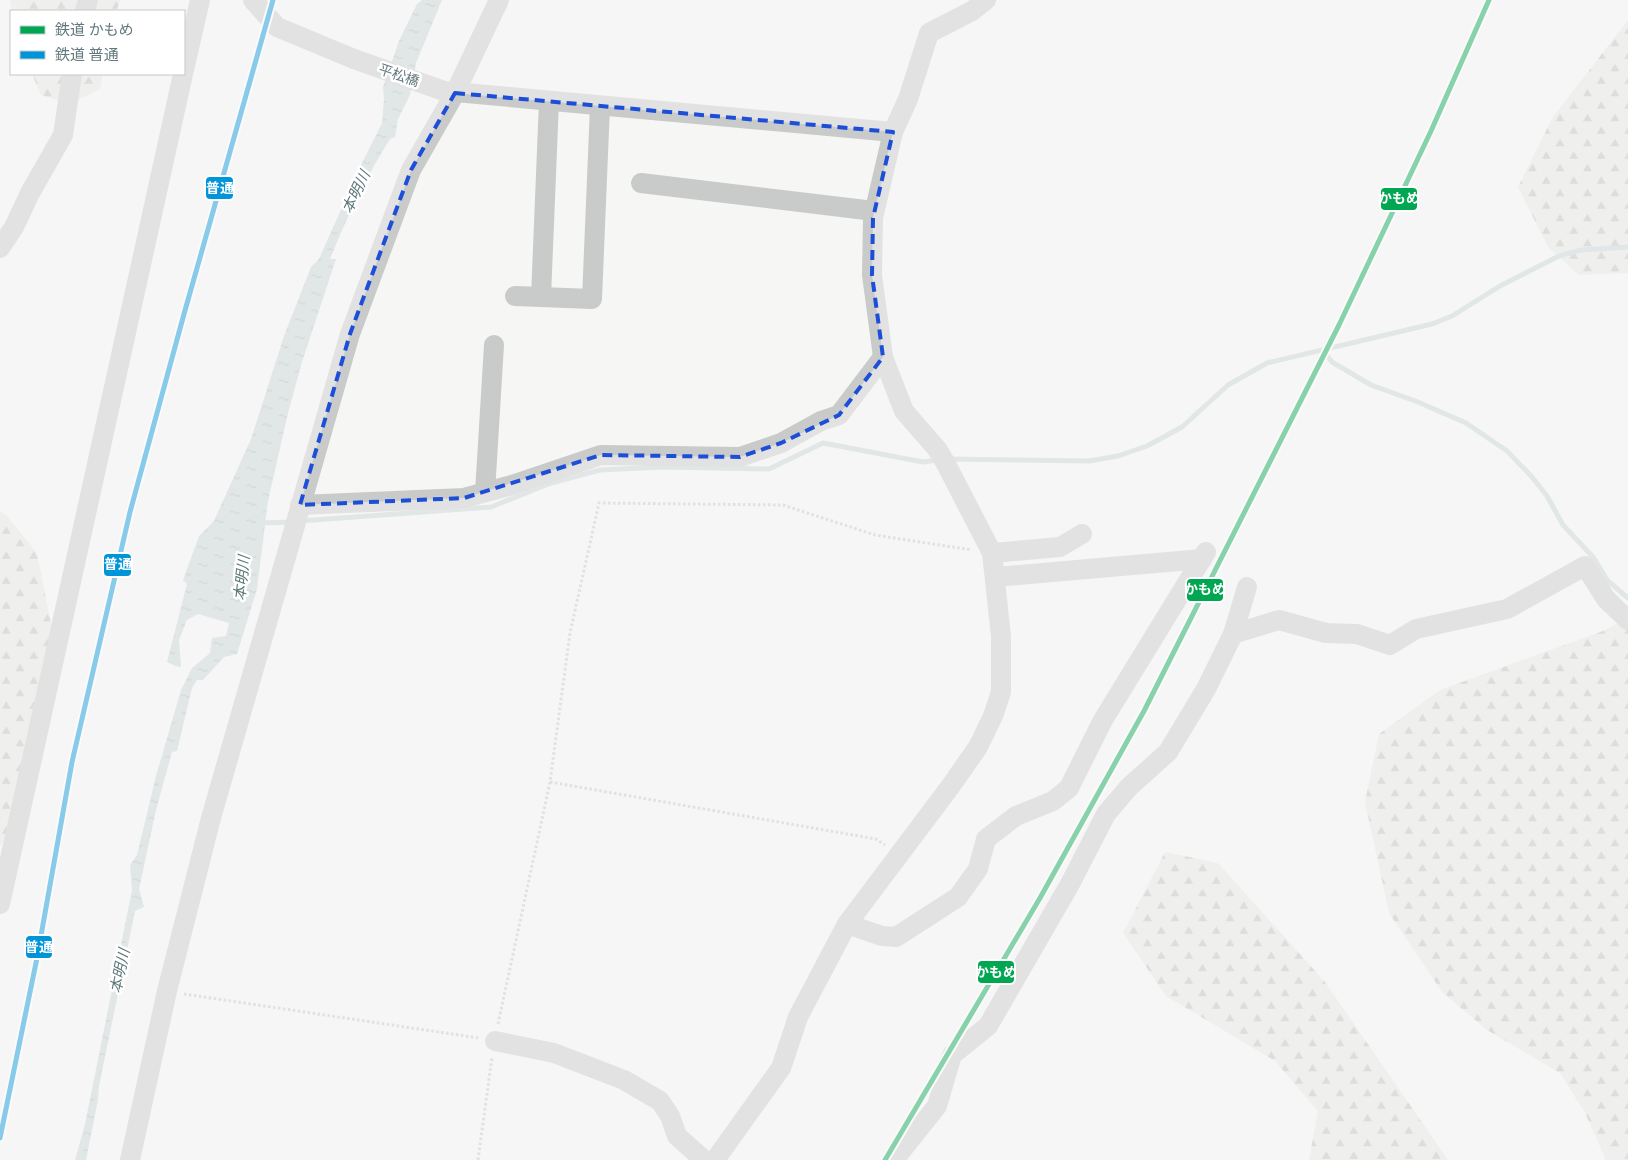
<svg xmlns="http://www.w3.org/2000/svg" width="1628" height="1160" viewBox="0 0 1628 1160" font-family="'Golos Text','Noto Sans JP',sans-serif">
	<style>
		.forest { fill: url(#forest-firs) }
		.water { fill: url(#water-ripples) }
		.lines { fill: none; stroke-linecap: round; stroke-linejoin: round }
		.stream { stroke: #c8d4d5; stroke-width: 5 }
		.path { stroke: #c6c8c9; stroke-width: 3; stroke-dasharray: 2.5 2.5; stroke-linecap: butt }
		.minor { stroke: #c9cbca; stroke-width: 20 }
		.rail-1-casing { stroke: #fff; stroke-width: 9 }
		.rail-2-casing { stroke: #fff; stroke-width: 9 }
		.rail-1 { stroke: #00a651; stroke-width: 5 }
		.rail-2 { stroke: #0095d9; stroke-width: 5 }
		.marked { fill: none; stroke: #1d4ed8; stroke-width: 4; stroke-dasharray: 10 6; stroke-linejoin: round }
		.labels { text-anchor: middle; stroke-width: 5; stroke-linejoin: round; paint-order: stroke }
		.street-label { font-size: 14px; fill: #63787e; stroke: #fff }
		.water-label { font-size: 15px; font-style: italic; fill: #5e7779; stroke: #fff }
		.line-badge { stroke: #fff; stroke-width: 2 }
		.badge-label { font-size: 14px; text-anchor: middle; font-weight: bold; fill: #fff }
	</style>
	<defs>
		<pattern id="forest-firs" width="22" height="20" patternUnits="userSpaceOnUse" patternTransform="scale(1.25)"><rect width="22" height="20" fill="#e6e8e2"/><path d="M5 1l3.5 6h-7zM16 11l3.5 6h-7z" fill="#bec1bc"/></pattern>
		<pattern id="water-ripples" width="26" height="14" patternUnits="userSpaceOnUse" patternTransform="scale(1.25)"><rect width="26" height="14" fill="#c8d4d5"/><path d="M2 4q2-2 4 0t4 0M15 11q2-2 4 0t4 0" fill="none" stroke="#a6b1b2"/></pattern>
	</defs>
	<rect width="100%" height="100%" fill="#f6f6f5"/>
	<g class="forest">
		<polygon points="10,0 120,0 117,11 12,11"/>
		<polygon points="1628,20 1628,273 1579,275 1548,247 1518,187 1553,117"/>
		<polygon points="32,74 103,74 100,89 69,104 41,95"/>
		<polygon points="0,511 6,515 37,553 53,634 12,827 0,847"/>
		<polygon points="1628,618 1628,1160 1606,1160 1585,1113 1560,1073 1487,1030 1442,992 1389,913 1365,802 1379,734 1440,690 1603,631"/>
		<polygon points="1165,852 1218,863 1325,982 1448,1160 1309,1160 1318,1111 1275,1061 1166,996 1123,933"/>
	</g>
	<path class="water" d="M422,0H442L416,63L410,95L398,119L395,137L390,139C366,177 347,217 330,259H336L302,362L288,413L268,501L257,589L237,654L224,657L203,680H197L192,688L177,751L172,752L156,810L139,889L144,907L135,911L99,1086L98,1100L86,1160H75L85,1124L132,890L130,865L137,855L156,776L181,690L192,668L210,653L212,638L226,636L229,623L198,614L187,620L179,640L181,667L175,666L167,662L187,584L183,580L199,536L214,521L251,439L284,336L311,267L319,259L360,167L382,123L384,99L383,87L399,41L417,4Z"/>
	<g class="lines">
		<g class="stream">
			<polyline points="1323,350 1332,362 1371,385 1418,402 1466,423 1507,451 1532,477 1547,496 1563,525 1593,557 1608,581 1628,598"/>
			<polyline points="950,459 1089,461 1118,456 1147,446 1182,427 1228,385 1267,363 1432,324 1452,316 1500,286 1559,256 1581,250 1628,247"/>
			<polyline points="300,521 491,507 551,483 600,470 664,467 769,469 823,443 923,462 937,460"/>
			<polyline points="260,523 292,522"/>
		</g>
		<g class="path">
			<polyline points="550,782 876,839 885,845"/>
			<polyline points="184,994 479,1038"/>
			<polyline points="498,1024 550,782 570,633 599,503 783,505 875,535 972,550"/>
			<polyline points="478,1160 492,1057"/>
		</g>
		<g class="minor">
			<polyline points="253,0 277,27 354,59 444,91 893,132"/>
			<polyline points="85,11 88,0"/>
			<polyline points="184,70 200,0"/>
			<polyline points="641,183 874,211"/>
			<polyline points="0,248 14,227 30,193 63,135 72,74"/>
			<polyline points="515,296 592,299 600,106"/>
			<polyline points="541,297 549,101"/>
			<polyline points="485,492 494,345"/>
			<polyline points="300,505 464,498 512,485 601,455 740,457 781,443 821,421 839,415 883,357"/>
			<polyline points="992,553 1060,547 1082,534"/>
			<polyline points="995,577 1202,559"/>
			<polyline points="1233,634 1247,587"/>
			<polyline points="0,904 183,74"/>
			<polyline points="847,924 882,936 896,937 958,897 978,869 986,839 1016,816 1053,801 1069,788 1103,720 1206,552"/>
			<polyline points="495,1041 554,1053 624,1080 660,1101 670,1116 677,1136 704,1160"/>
			<polyline points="130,1160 167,991 211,818 350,334 411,170 455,93 499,0"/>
			<polyline points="715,1160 781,1068 798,1017 847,924 950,787 978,747 993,716 1001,692 1001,636 992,553 945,462 937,449 904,411 883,357 872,275 873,218 893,132 908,99 929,33 972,11 986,0"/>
			<polyline points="894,1160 937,1106 952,1055 988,1026 1070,884 1106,814 1129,787 1168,752 1206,689 1233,634 1279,620 1326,633 1357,634 1390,645 1416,629 1507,609 1585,566 1606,599 1628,620"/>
		</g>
		<g class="rail-1-casing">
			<polyline id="rail-1" points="885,1160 1040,898 1144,711 1339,325 1431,131 1489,0"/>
		</g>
		<g class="rail-2-casing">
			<polyline id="rail-2" points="0,1138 37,958 72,762 130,512 184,314 273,0"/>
		</g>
		<use href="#rail-1" class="rail-1"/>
		<use href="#rail-2" class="rail-2"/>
	</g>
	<path d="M0 0H1628V1160H0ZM455,93L893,132L873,218L872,275L883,357L839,415L781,443L740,457L601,455L464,498L300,505L350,334L411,170Z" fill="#f6f6f5" fill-opacity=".55" fill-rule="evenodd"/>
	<path class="marked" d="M455,93L893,132L873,218L872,275L883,357L839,415L781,443L740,457L601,455L464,498L300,505L350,334L411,170Z"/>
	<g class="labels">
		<g class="street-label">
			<text transform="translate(399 75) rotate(19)" y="5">平松橋</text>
		</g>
		<g class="water-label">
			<text transform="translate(356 192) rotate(-64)" y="5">本明川</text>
			<text transform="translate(242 578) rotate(-84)" y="5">本明川</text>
			<text transform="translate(120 971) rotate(-78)" y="5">本明川</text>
		</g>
	</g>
	<g class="line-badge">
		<rect x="205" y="176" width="29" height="24" rx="5" fill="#0095d9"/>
		<rect x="1380" y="187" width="38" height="24" rx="5" fill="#00a651"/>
		<rect x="103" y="553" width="29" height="24" rx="5" fill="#0095d9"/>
		<rect x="1186" y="578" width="38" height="24" rx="5" fill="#00a651"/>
		<rect x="25" y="935" width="28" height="24" rx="5" fill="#0095d9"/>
		<rect x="977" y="960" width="38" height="24" rx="5" fill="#00a651"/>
	</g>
	<g class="badge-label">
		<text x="220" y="193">普通</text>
		<text x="1399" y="203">かもめ</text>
		<text x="118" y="569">普通</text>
		<text x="1205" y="594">かもめ</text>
		<text x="39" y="952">普通</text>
		<text x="996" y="977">かもめ</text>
	</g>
	<rect x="10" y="10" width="175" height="65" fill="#ffffff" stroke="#c1c9cb"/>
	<rect x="20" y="26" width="25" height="8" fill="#00a651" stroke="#c1c9cb"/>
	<text x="55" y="35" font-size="15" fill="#63787e">鉄道 かもめ</text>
	<rect x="20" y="51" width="25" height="8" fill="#0095d9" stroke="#c1c9cb"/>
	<text x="55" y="60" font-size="15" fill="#63787e">鉄道 普通</text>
</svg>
